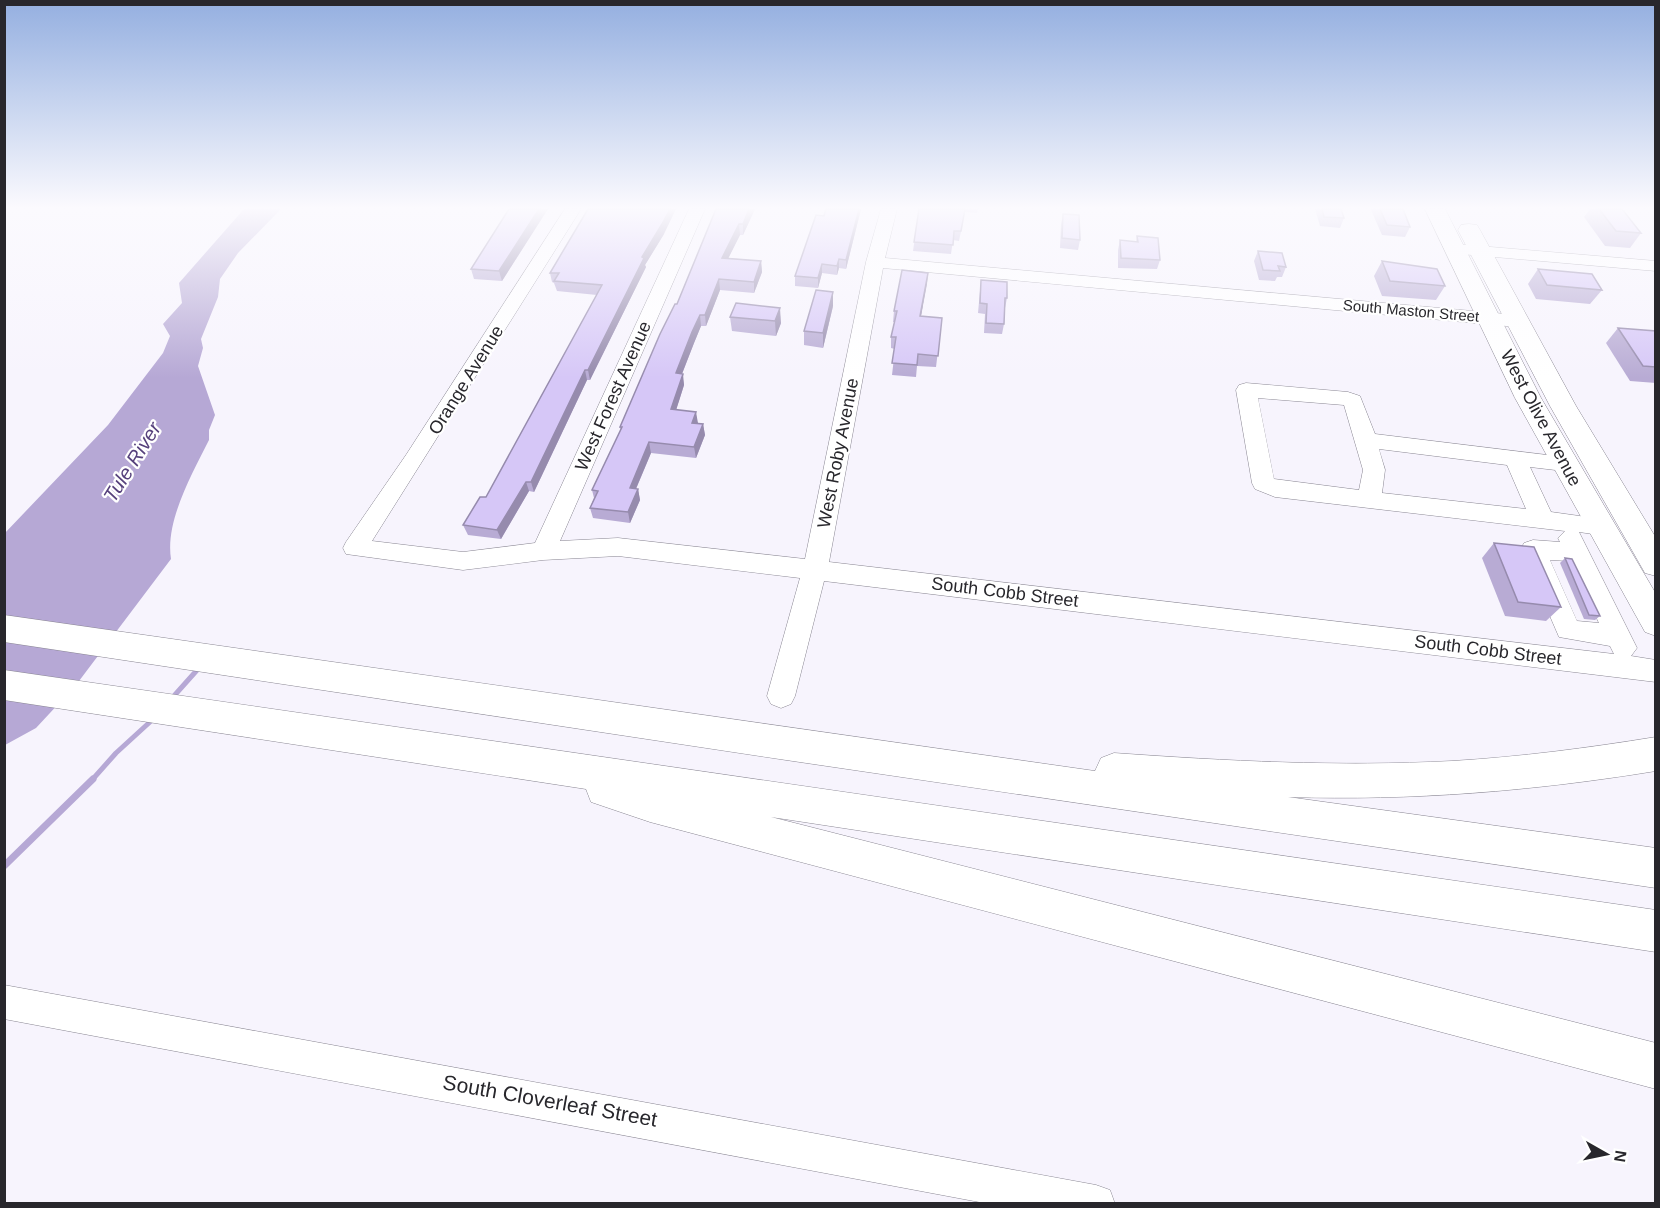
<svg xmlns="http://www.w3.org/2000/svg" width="1660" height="1208" viewBox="0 0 1660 1208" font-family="Arial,sans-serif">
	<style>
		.water { fill: #b6a8d5 }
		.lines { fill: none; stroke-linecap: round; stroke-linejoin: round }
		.stream-far1 { stroke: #b6a8d5; stroke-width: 5 }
		.stream { stroke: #b6a8d5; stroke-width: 7 }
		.minor-casing { stroke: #898692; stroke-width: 1 }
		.major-casing { stroke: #898692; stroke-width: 1 }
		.highway-casing { stroke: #898692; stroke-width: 1 }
		.minor { fill: #fff; fill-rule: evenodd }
		.major { fill: #fff; fill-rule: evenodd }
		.highway { fill: #fff; fill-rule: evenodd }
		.wall { fill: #b8abd4 }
		.shaded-wall { fill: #968bad }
		.building { fill: #d6c7f7; stroke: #968bad; stroke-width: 1.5 }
		.labels { text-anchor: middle; stroke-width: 4.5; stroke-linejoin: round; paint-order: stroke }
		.far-street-label { font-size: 15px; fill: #28272c; stroke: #fff }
		.street-label { font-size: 18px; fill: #28272c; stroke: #fff }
		.water-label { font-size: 20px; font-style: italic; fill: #56417c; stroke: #fff }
		.near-street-label { font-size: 21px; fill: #28272c; stroke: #fff }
	</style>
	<rect width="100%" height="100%" fill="#f7f4fd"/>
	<path class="water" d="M244,209H281L238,253L220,279L218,297L201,339L203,348L198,366L215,415L209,430V440C192,474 165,521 171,559L76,685L36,728L5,745L4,534L108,425L163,353L170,336L163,324L182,303L179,283Z"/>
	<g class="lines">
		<g class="stream-far1">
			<polyline points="173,697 198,669"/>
			<polyline points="92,780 116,753 151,721"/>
		</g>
		<polyline class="stream" points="4,866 93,779"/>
		<g class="minor-casing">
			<g id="minor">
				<path d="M565,209H581L372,541L463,552L535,543L689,209H705L560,541L618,538L805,559L866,262L881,209H897L885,258L1517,315L1527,321L1517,327L883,268L829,562L1614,654L1610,646L1559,637L1521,549L1524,543L1533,540L1560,542L1558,538L1565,531L1275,497L1255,489L1252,483L1236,390L1239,385L1246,383L1348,392L1360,396L1375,434L1572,458L1575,463L1572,468L1564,471L1530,467L1551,512L1608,520L1612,526L1608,532L1600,535L1579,532L1637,648L1631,656L1656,660V682L824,581L795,696L791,704L781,708L771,704L767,696L800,578L618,556L543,560L463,570L346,554L343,548L346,542L406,455ZM1258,398L1344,405L1363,470L1359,490L1274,479ZM1379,449L1507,465L1526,509L1382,493L1385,470ZM1550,560L1569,561L1599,623L1577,621Z"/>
				<polygon points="1455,244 1656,261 1656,271 1449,253 1446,249"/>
				<polygon points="4,985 1096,1185 1110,1190 1115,1204 990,1204 4,1019"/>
			</g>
		</g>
		<g class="major-casing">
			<g id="major">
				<polygon points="1425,209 1445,209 1541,398 1656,594 1656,636 1645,632 1515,398"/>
				<polygon points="1469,224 1477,225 1480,230 1576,406 1656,538 1656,576 1645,573 1550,406 1458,230 1461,225"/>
			</g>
		</g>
		<g class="highway-casing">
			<g id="highway">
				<path d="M4,615L1095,771L1101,758L1114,753C1226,761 1339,767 1452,761C1520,757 1588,748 1656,737V771C1533,791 1412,801 1288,797L1656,848V888L786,760L4,642Z"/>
				<polygon points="4,670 1656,910 1656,952 771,817 1656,1043 1656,1089 650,822 591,802 586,789 4,700"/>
			</g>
		</g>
		<use href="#minor" class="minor"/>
		<use href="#major" class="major"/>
		<use href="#highway" class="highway"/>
	</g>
	<g class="wall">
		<polygon points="716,209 755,209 743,235 740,235 728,258 761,261 762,272 754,293 720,290 706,326 701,326 694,343 682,374 684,385 676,410 698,423 703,424 705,435 696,458 651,453 636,489 638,489 640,500 630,523 593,518 590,508 594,498 592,490 621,431 620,427 677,304"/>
		<polygon points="826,209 861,209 846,269 839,268 837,275 822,273 818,288 795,286 795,276"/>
		<polygon points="919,209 978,209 977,213 965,212 959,241 953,240 951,254 913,251"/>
		<polygon points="1315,209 1341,209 1344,218 1340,228 1320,226"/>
		<polygon points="1372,209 1403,209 1410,227 1405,237 1382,235 1371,210"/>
		<polygon points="1590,209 1622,209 1641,233 1630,248 1605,246 1584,217"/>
		<polygon points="545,213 502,281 474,279 471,269"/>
		<polygon points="1063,214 1080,240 1078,250 1060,248 1061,224"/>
		<polygon points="664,234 645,265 646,267 590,380 587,380 534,492 529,491 501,539 468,535 463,525 486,497 597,295 557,291 554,283 552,282 550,273"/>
		<polygon points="1137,236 1160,260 1157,269 1118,268 1118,250 1120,240 1136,242"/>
		<polygon points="1258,251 1286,267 1282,277 1277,277 1275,281 1259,280 1254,261"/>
		<polygon points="1382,261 1445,286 1436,300 1382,296 1374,276"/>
		<polygon points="1538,269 1602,290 1590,304 1536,299 1528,284"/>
		<polygon points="928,273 921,316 942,318 936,367 917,366 916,377 892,375 895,349 891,348 891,337 895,322 893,322 894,311"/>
		<polygon points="981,280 1007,298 1005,308 1004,308 1004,324 1002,334 984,333 985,314 978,313"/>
		<polygon points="736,303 781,323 776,336 732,331 730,317"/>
		<polygon points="833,306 823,348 804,345 804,331"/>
		<polygon points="1618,328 1656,331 1656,383 1630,381 1606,343"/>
		<polygon points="1494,543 1561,607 1546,621 1505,616 1482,558"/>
		<polygon points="1565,558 1600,616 1595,620 1584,619 1560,563"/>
	</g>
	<g class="shaded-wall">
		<polygon points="539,209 548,209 502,281 499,271"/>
		<polygon points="670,209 676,209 664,234 645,265 646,267 590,380 588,370 642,257"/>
		<polygon points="749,209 755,209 743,235 743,224"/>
		<polygon points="859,209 861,209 846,269 846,260"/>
		<polygon points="739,224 740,235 723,269 722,258"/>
		<polygon points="839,259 839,268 837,275 837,266"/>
		<polygon points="761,261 762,272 754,293 754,282"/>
		<polygon points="822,264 822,273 818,288 818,278"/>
		<polygon points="928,273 927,284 919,327 920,316"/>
		<polygon points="719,279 720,290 706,326 705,315"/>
		<polygon points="833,292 833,306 823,348 823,333"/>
		<polygon points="780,308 781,323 776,336 775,321"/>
		<polygon points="700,315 701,326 694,343 678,384 676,373 692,332"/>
		<polygon points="585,370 587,380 534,492 531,482"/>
		<polygon points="683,374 684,385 673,420 671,409"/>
		<polygon points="696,412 698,423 694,434 692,423"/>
		<polygon points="703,424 705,435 696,458 694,447"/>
		<polygon points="649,442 651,453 632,498 630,488"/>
		<polygon points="526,482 529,491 501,539 497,530"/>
		<polygon points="638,489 640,500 630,523 628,512"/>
	</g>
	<g class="building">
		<polygon points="509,209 539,209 499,271 471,269"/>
		<polygon points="588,209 670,209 662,224 642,257 644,258 588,370 585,370 531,482 526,482 497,530 463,525 480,497 486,497 602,285 554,281 559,273 550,273"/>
		<polygon points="716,209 749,209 743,224 739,224 722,258 761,261 754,282 719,279 705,315 700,315 692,332 676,373 683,374 671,409 696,412 692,423 703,424 694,447 649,442 630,488 638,489 628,512 590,508 598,491 592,490 622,427 620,427 660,334 675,304 677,304"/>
		<polygon points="826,209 859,209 846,260 839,259 837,266 822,264 818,278 795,276 816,215 824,216"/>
		<polygon points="919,209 965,209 961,231 954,231 953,245 914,242"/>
		<polygon points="1322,209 1341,209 1344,218 1324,217"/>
		<polygon points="1380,209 1403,209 1410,227 1387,225"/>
		<polygon points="1599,209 1622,209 1641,233 1616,231"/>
		<polygon points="1063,214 1079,215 1080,240 1062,238"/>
		<polygon points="1137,236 1158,238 1160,260 1121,258 1120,240 1138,242"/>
		<polygon points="1258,251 1282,253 1286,267 1278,266 1280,271 1263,270"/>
		<polygon points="1382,261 1437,269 1445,286 1390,281"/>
		<polygon points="1538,269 1592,274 1602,290 1547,285"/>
		<polygon points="902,270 928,273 920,316 942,318 938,356 918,354 917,365 892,363 896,337 891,337 897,311 894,311"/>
		<polygon points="981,280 1007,282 1007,298 1005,298 1004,324 986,323 987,304 980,303"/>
		<polygon points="816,290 833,292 823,333 804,331"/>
		<polygon points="736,303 780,308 775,321 730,317"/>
		<polygon points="1618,328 1656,331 1656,367 1643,366"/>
		<polygon points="1494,543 1534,547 1561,607 1518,602"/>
		<polygon points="1565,558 1572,559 1600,616 1589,615"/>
	</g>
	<linearGradient id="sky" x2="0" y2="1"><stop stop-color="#94afe0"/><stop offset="0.55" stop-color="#fbfafe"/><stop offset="1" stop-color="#fbfafe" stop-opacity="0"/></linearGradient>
	<rect width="1660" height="378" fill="url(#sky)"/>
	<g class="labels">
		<g class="far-street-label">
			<text transform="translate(1411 311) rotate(5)" y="5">South Maston Street</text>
		</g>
		<g class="street-label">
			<text transform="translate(466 380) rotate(-58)" y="6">Orange Avenue</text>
			<text transform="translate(613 396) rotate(-66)" y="6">West Forest Avenue</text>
			<text transform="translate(1541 418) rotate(62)" y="6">West Olive Avenue</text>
			<text transform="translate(838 453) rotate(-79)" y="6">West Roby Avenue</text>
			<text transform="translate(1005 592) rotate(7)" y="6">South Cobb Street</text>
			<text transform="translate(1488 650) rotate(7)" y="6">South Cobb Street</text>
		</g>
		<g class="water-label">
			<text transform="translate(132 462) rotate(-58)" y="7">Tule River</text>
		</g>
		<g class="near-street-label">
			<text transform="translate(550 1101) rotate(10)" y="7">South Cloverleaf Street</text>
		</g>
	</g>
	<rect width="1660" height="1208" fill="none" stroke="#28272c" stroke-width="12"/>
	<g transform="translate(1606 1154) rotate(99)" stroke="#ffffff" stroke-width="4.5" paint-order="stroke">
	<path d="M0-4.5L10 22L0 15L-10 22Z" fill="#28272c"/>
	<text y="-9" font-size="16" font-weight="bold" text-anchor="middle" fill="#28272c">N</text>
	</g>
</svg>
